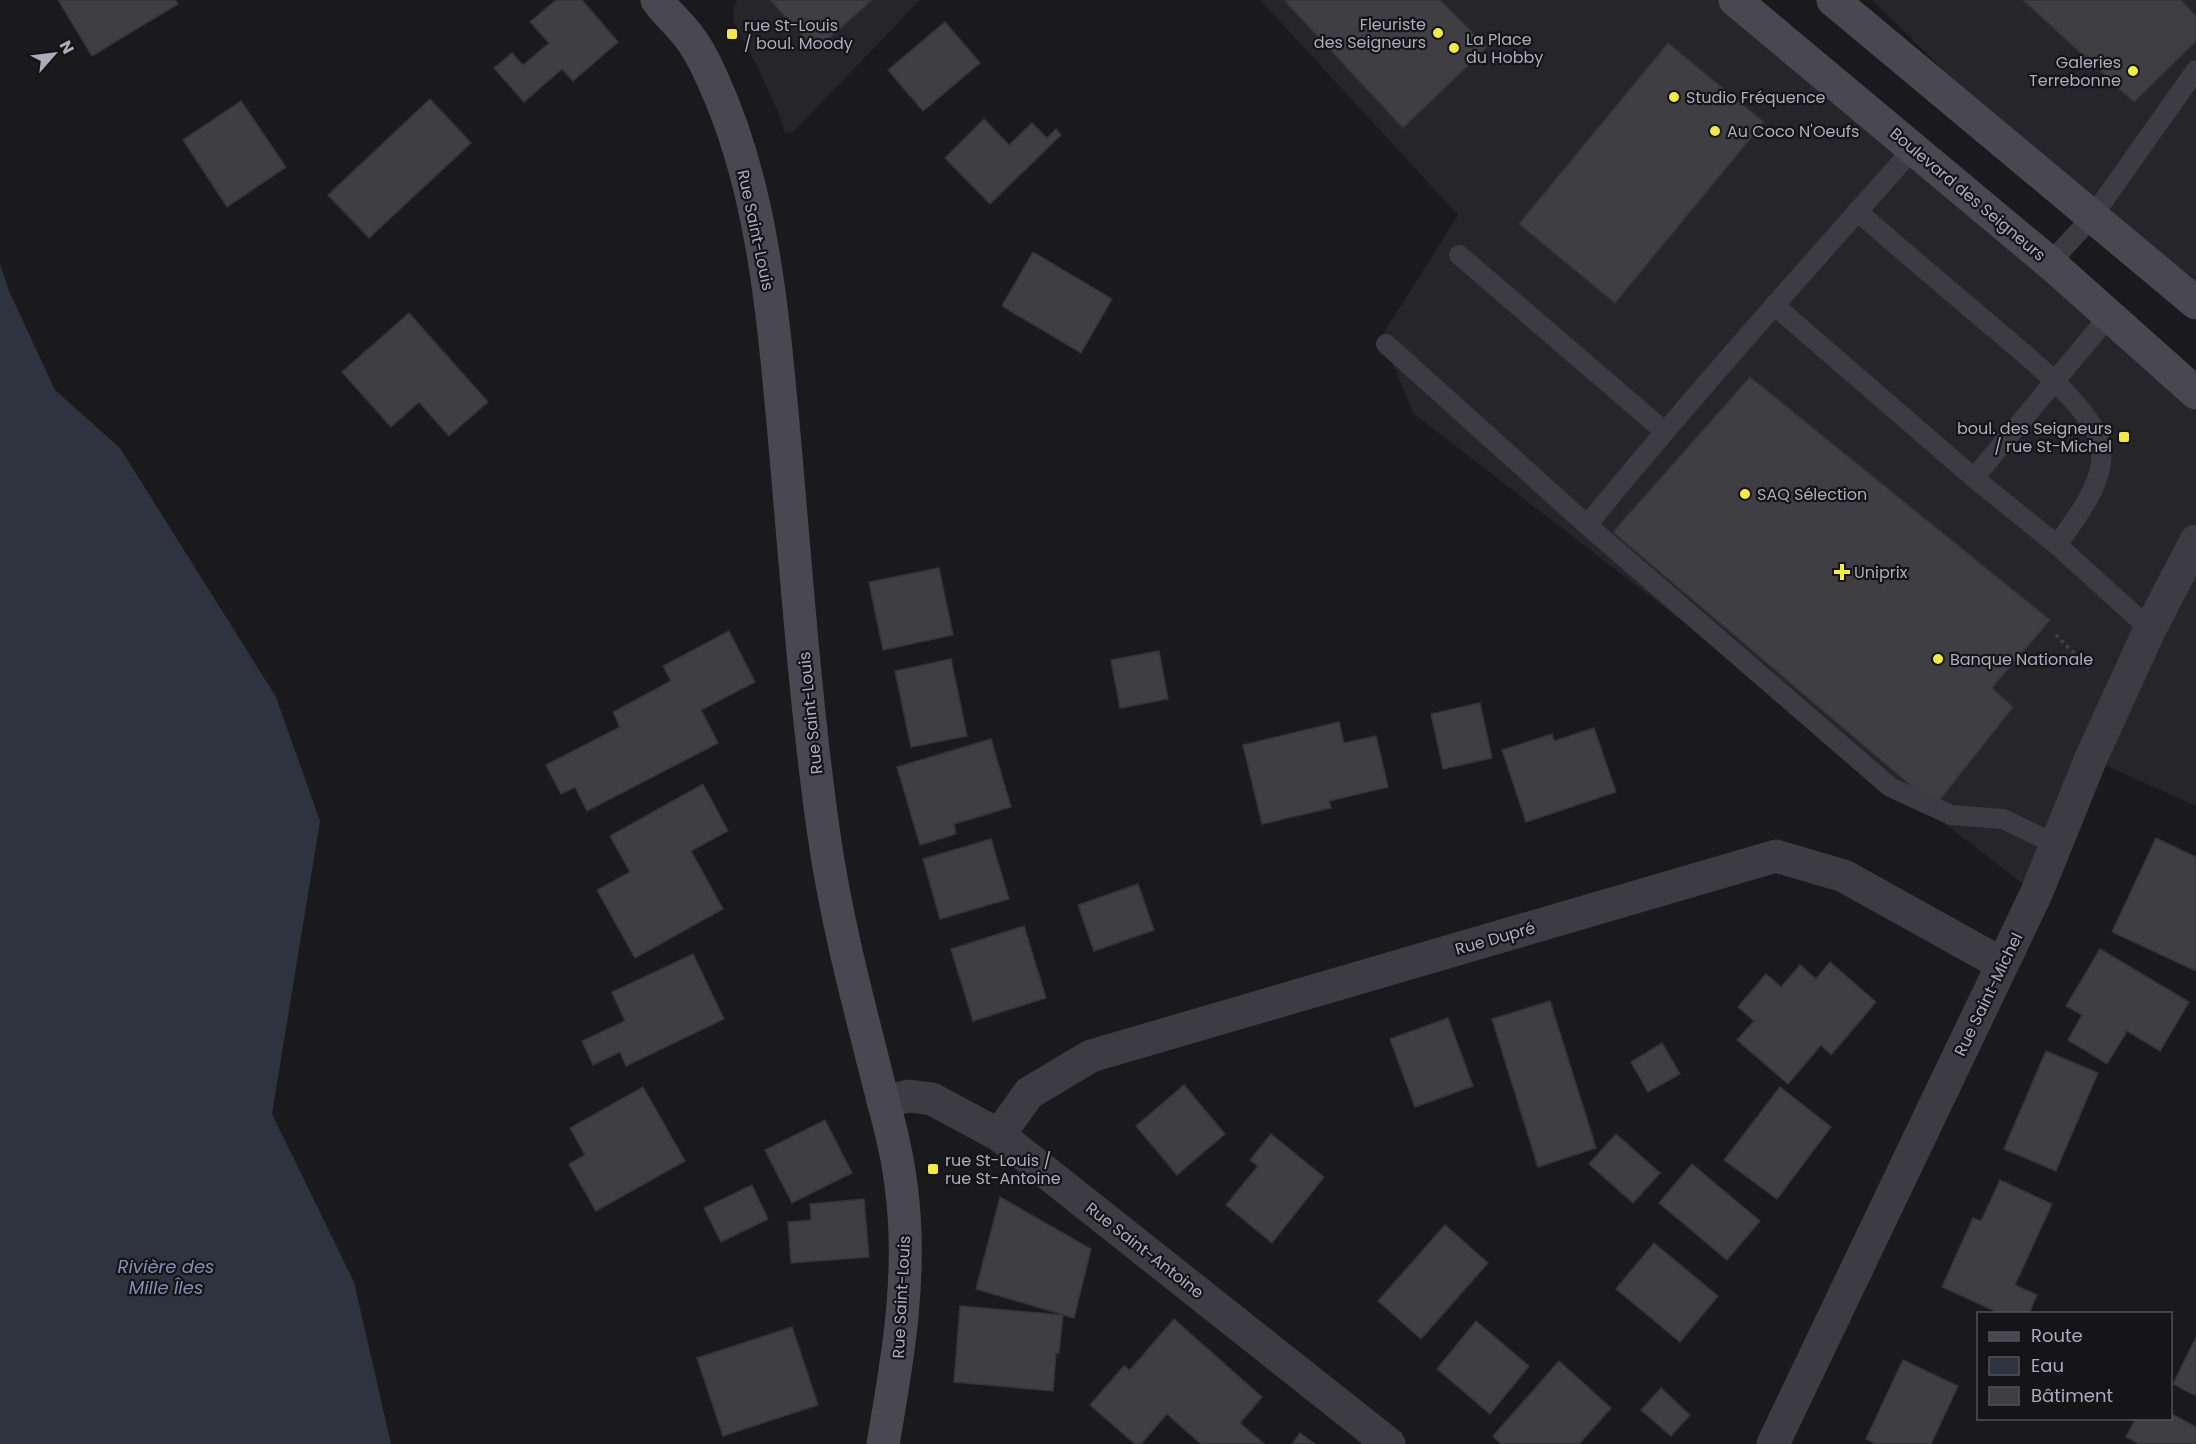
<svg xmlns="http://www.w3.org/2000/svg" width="2196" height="1444" viewBox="0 0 2196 1444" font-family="Poppins,sans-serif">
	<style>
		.built { fill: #262529 }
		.water { fill: #2f3340 }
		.building { fill: #3f3e43; stroke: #353338; stroke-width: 1.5 }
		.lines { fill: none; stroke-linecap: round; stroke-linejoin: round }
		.path { stroke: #404048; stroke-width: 4; stroke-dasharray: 3 4.5; stroke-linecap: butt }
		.lane { stroke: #3d3c43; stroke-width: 20 }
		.street { stroke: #3d3c43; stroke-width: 33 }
		.secondary { stroke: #494851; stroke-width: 33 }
		.poi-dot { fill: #f3ec3a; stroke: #151417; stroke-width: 2 }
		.labels { text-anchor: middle; stroke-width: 4.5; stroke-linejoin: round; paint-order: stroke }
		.poi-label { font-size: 16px; fill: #acacbb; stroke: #151417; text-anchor: start }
		.street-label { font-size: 16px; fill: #acacbb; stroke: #151417 }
		.water-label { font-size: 18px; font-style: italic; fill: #838fb6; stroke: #151417 }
	</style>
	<rect width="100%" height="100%" fill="#1a191c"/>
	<g class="built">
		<polygon points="737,0 920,0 794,131 785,134 778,112 760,72 734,23 733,10"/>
		<polygon points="1260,0 1732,0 2196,395 2196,806 2091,759 2036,894 1414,414 1381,337 1458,215"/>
		<polygon points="1872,0 2196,0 2196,303 2092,217"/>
	</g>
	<polygon class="water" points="0,264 9,291 55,390 120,448 276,697 320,821 272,1114 354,1282 391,1444 0,1444"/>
	<g class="building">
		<polygon points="58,0 175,0 178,4 92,56"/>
		<polygon points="556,0 582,0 618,42 573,81 562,69 524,102 494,68 512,53 523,65 549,43 530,22"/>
		<polygon points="770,0 872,0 816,50"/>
		<polygon points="1284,0 1440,0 1487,47 1403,128"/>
		<polygon points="2023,0 2181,0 2196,16 2196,41 2134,102"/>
		<polygon points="945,22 980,63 923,111 888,70"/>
		<polygon points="1668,43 1764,122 1615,303 1519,224"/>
		<polygon points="430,99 471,143 369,238 328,195"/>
		<polygon points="241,101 286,167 227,207 183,140"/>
		<polygon points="984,119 1009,145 1032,123 1047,138 1056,129 1061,135 990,204 945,158"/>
		<polygon points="1033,252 1112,299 1081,353 1002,306"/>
		<polygon points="409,313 488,402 449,436 419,402 391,427 342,372"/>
		<polygon points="1750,377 2050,620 1992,688 2013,707 1935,806 1613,532"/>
		<polygon points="939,568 953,635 883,650 869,582"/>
		<polygon points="729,631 755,682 701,710 718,743 587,811 575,787 561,794 546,765 620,727 613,712 671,681 663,666"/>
		<polygon points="1159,651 1168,699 1120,708 1111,660"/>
		<polygon points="951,659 967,736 911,747 895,671"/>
		<polygon points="1480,703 1492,758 1443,769 1431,714"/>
		<polygon points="1339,722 1344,743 1376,736 1388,787 1329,801 1331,808 1262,824 1243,745"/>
		<polygon points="1594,728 1616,792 1526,822 1502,750 1552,734 1554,741"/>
		<polygon points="991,739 1011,807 954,824 956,834 920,845 897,767"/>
		<polygon points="703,784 728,831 691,851 723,909 635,958 597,890 630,872 610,836"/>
		<polygon points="2156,838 2196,857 2196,971 2112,932"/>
		<polygon points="991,839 1009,899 940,919 923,859"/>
		<polygon points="1138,884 1154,930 1094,951 1078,905"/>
		<polygon points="1024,926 1046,998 973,1021 951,949"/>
		<polygon points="2100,949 2189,1002 2160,1051 2127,1031 2107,1064 2068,1040 2082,1015 2066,1006"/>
		<polygon points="693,954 724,1019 626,1066 620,1052 593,1065 582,1041 625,1021 612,992"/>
		<polygon points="1830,962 1876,1002 1831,1055 1821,1045 1788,1084 1737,1040 1754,1021 1738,1007 1766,974 1781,987 1800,965 1816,979"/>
		<polygon points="1550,1001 1596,1148 1538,1167 1492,1019"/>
		<polygon points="1448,1018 1473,1086 1415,1107 1390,1039"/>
		<polygon points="1662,1043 1680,1074 1648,1092 1631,1062"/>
		<polygon points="2046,1051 2098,1073 2056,1171 2004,1149"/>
		<polygon points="1184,1085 1225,1134 1177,1175 1136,1126"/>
		<polygon points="643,1087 685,1161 596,1211 569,1164 585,1155 570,1128"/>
		<polygon points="1780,1087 1831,1127 1777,1199 1724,1160"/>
		<polygon points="825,1120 852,1173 792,1203 765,1150"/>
		<polygon points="1271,1134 1324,1177 1272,1243 1226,1205 1258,1166 1250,1160"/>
		<polygon points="1616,1134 1660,1173 1633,1203 1589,1164"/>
		<polygon points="1692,1164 1760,1221 1727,1260 1659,1203"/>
		<polygon points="2000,1180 2052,1204 2015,1285 2037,1295 2029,1314 2001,1314 1942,1287 1973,1218 1981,1221"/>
		<polygon points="752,1185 768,1219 721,1242 704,1208"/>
		<polygon points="1000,1197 1091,1249 1074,1318 976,1289"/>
		<polygon points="864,1199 869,1257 791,1263 788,1222 811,1220 810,1204"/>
		<polygon points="1445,1225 1488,1263 1421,1339 1378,1301"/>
		<polygon points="1654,1243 1718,1296 1680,1342 1616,1289"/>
		<polygon points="960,1306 1063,1315 1059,1353 1056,1353 1053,1391 954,1382"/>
		<polygon points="1174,1319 1262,1397 1240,1423 1264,1444 1201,1444 1167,1414 1141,1444 1135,1444 1090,1405 1124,1366 1130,1370"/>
		<polygon points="1476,1321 1529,1366 1490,1414 1437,1369"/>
		<polygon points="792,1327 818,1405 723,1436 697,1358"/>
		<polygon points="2196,1337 2196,1396 2173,1384"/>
		<polygon points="1903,1360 1958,1386 1931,1444 1876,1444 1866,1439"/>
		<polygon points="1559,1361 1611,1408 1579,1444 1501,1444 1493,1436"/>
		<polygon points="1661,1388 1690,1415 1671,1436 1641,1410"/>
		<polygon points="2170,1413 2196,1427 2196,1444 2139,1444 2126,1437 2136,1418 2170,1418"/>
		<polygon points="1300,1433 1315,1444 1292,1444"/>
	</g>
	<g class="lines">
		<polyline class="path" points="2056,635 2089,668"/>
		<g class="lane">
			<path d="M1857,211C1896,245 1936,279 1975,312C2007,340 2090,403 2100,443C2109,478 2076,518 2057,545L2150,629"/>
			<polyline points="1459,255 1664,431"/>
			<polyline points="2050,263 2092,217 2196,70"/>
			<polyline points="1774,305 1974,478 2109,316"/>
			<polyline points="1386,344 1587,525 1890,787 1951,815 2003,819 2055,844"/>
			<polyline points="1974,478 2057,545"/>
			<path d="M1587,525C1692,397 1803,273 1913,149"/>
		</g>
		<g class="street">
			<polyline points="883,1102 909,1096 932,1099 999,1135 1389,1444"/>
			<polyline points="999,1135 1029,1093 1091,1056 1776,856 1844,876 2002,964"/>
			<polyline points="1773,1444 2036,894 2091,758 2150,629 2196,541"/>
		</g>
		<g class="secondary">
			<path d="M657,0C664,10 677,22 686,33C697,46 705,62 712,78C763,188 773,315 784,434C796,568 805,702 824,835C835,912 854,986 873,1061C883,1102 896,1143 901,1185C913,1272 898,1358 883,1444"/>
			<polyline points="1735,0 2050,263 2196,393"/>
			<polyline points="1833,0 2196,303"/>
		</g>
	</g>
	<g class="poi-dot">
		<circle cx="1438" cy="33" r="6"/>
		<rect x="726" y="28" width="12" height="12" rx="3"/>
		<circle cx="1454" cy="48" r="6"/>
		<circle cx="2133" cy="71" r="6"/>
		<circle cx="1674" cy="97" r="6"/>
		<circle cx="1715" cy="131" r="6"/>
		<rect x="2118" y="431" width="12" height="12" rx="3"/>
		<circle cx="1745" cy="494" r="6"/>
		<path d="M1839 563h6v6h6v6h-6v6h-6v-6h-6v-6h6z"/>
		<circle cx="1938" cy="659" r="6"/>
		<rect x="927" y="1163" width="12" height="12" rx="3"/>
	</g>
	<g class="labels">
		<g class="poi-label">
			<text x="1426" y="30" text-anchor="end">Fleuriste<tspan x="1426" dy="18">des Seigneurs</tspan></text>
			<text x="744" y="31">rue St-Louis<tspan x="744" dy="18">/ boul. Moody</tspan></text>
			<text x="1466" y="45">La Place<tspan x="1466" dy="18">du Hobby</tspan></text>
			<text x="2121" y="68" text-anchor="end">Galeries<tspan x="2121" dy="18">Terrebonne</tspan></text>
			<text x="1686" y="103">Studio Fréquence</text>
			<text x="1727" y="137">Au Coco N'Oeufs</text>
			<text x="2112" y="434" text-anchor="end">boul. des Seigneurs<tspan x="2112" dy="18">/ rue St-Michel</tspan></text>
			<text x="1757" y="500">SAQ Sélection</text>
			<text x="1854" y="578">Uniprix</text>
			<text x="1950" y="665">Banque Nationale</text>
			<text x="945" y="1166">rue St-Louis /<tspan x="945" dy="18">rue St-Antoine</tspan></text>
		</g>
		<g class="street-label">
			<text transform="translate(1968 194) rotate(40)" y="6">Boulevard des Seigneurs</text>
			<text transform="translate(756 230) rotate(78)" y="6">Rue Saint-Louis</text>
			<text transform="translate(810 713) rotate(-96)" y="6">Rue Saint-Louis</text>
			<text transform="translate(1495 938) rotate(-16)" y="6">Rue Dupré</text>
			<text transform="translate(1988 994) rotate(-64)" y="6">Rue Saint-Michel</text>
			<text transform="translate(1145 1250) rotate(38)" y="6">Rue Saint-Antoine</text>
			<text transform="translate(901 1297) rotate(-87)" y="6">Rue Saint-Louis</text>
		</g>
		<g class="water-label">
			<text x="166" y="1273">Rivière des<tspan x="166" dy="21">Mille Îles</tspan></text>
		</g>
	</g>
	<rect x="1977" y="1312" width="195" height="108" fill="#151417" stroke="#515159" stroke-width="1.5"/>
	<rect x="1989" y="1332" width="30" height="9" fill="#494851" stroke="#515159" stroke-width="1.5"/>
	<text x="2031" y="1342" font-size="18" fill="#acacbb">Route</text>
	<rect x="1989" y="1357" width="30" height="18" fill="#2f3340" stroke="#515159" stroke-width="1.5"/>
	<text x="2031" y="1372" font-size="18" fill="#acacbb">Eau</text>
	<rect x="1989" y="1387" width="30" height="18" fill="#3f3e43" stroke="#515159" stroke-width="1.5"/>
	<text x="2031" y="1402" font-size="18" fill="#acacbb">Bâtiment</text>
	<g transform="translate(54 54) rotate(62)" stroke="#151417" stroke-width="4.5" paint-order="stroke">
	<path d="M0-4.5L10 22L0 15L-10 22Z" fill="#acacbb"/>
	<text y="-9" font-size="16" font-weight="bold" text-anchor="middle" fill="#acacbb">N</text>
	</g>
</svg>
